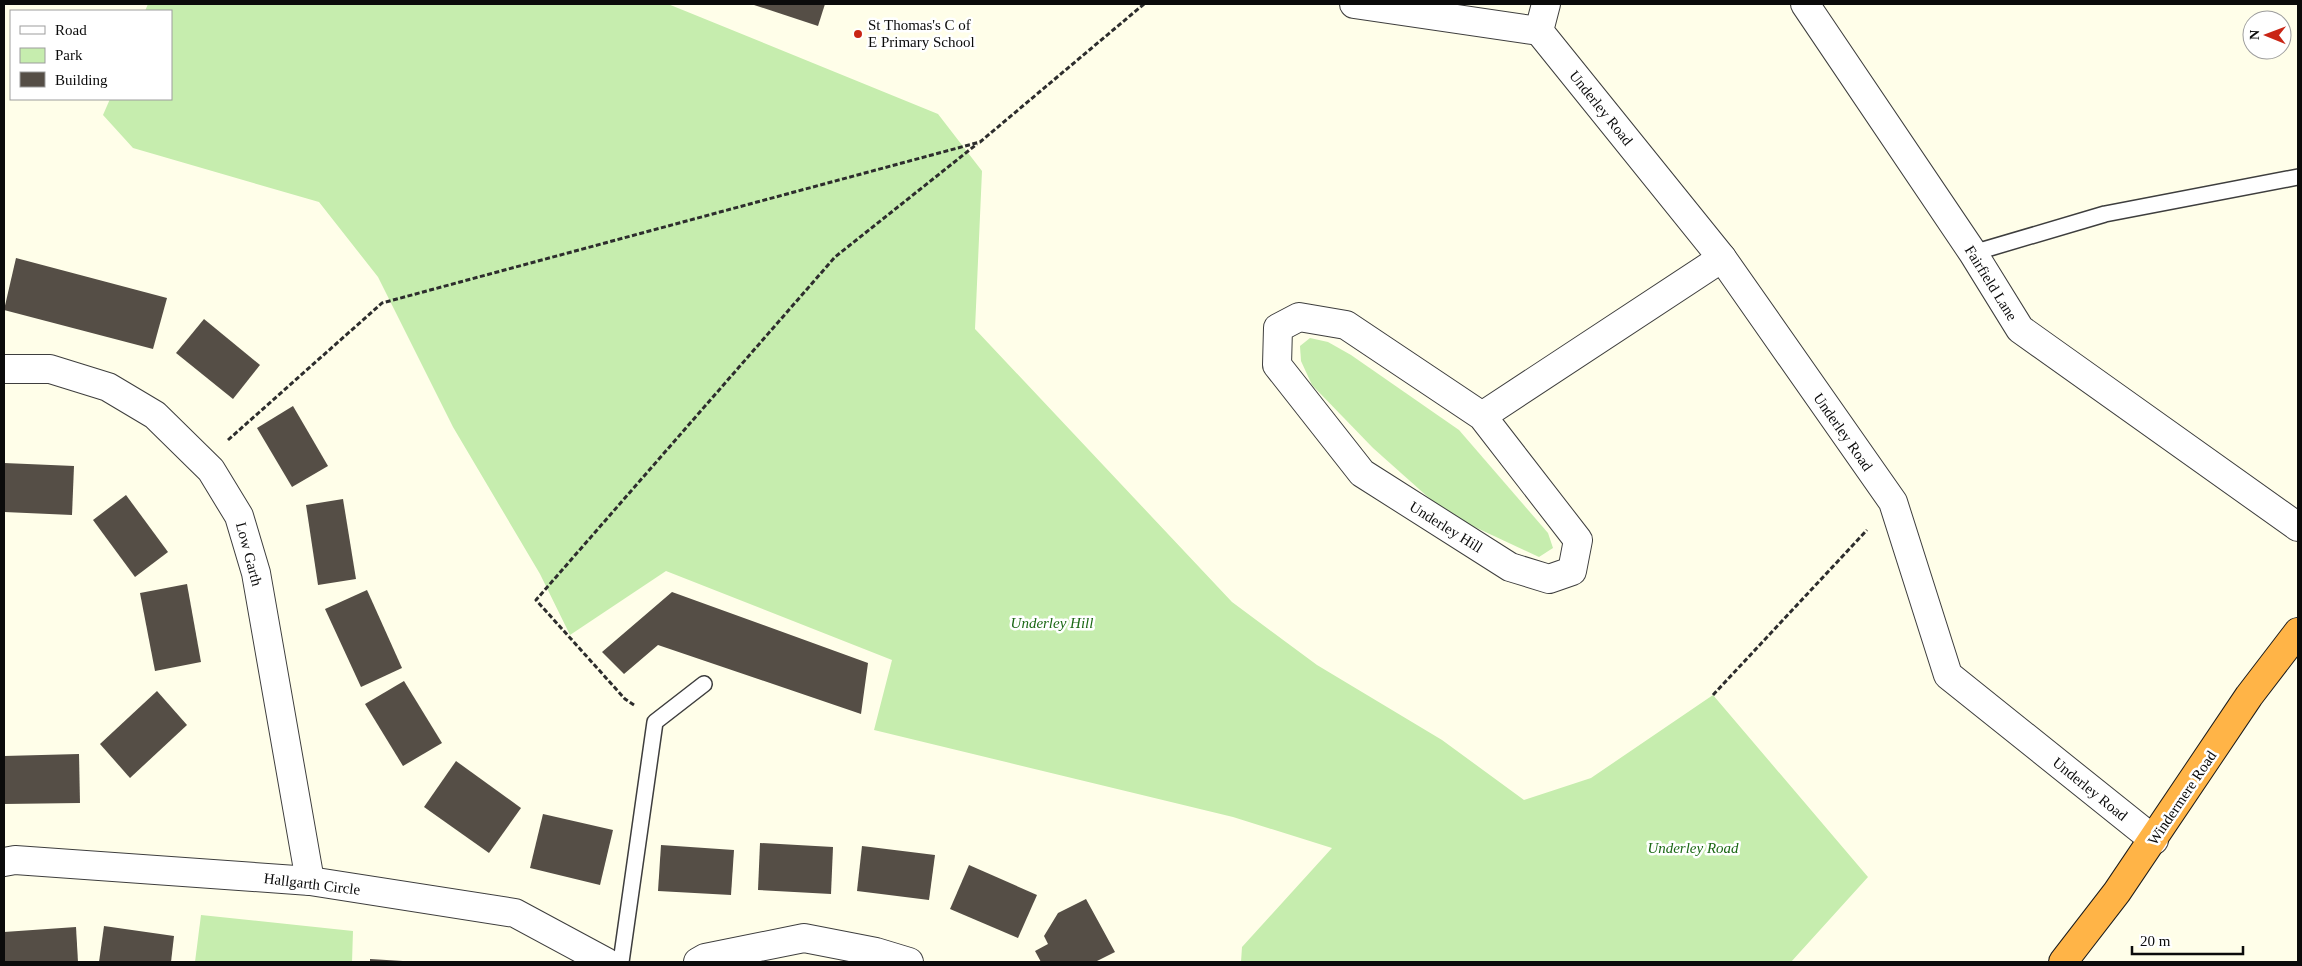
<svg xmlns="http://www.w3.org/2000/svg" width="2302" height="966" viewBox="0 0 2302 966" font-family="Georgia,serif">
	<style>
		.green { fill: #c6edae }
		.building { fill: #554e46 }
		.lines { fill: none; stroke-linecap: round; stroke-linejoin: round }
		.lane-casing { stroke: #3e3e3e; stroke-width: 18 }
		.street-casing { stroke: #3e3e3e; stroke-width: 30 }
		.highway-casing { stroke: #1c1c1c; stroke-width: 30 }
		.path { stroke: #2d2d2d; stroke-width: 3; stroke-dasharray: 5 2.5; stroke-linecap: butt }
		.lane { stroke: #fff; stroke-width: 15 }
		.street { stroke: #fff; stroke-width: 28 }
		.highway { stroke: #ffb447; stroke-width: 28 }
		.poi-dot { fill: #c92515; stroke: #fff; stroke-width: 2 }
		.labels { text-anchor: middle; stroke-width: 5; stroke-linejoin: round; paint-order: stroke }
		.poi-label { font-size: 15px; fill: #0b0b0b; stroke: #fff; text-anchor: start }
		.street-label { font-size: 15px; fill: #0b0b0b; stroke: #fff }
		.park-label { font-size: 15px; font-style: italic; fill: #1b6815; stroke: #fff }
	</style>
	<rect width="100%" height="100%" fill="#fffee9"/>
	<g class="green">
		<polygon points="148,4 668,4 938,114 982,171 975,329 1232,602 1317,665 1442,740 1524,800 1591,778 1713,695 1868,877 1791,962 1241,962 1242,947 1332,848 1233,817 874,730 892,660 666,571 570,635 540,574 453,427 378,277 319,202 133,148 103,115 110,99 171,99 171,11 145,11"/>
		<polygon points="1310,338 1328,342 1351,355 1459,430 1548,533 1553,548 1539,557 1447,514 1373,448 1312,385 1301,361 1300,346"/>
		<polygon points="201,915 353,931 352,962 195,962"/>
	</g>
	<g class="building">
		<polygon points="751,4 825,4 818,26"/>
		<polygon points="16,258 167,298 153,349 4,310"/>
		<polygon points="204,319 260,365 233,399 176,353"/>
		<polygon points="293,406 328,466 292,487 257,428"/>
		<polygon points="4,463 74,466 72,515 4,512"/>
		<polygon points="126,495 168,552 135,577 93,520"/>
		<polygon points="343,499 356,579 318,585 306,505"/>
		<polygon points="187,584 201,662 155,671 140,593"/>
		<polygon points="367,590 402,668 361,687 325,609"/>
		<polygon points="672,592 868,663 861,714 658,645 624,674 602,652"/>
		<polygon points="404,681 442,743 403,766 365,704"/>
		<polygon points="157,691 187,725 130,778 100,744"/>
		<polygon points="79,754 80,803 4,804 4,756"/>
		<polygon points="456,761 521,808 489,853 424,807"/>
		<polygon points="543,814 613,830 600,885 530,868"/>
		<polygon points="760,843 833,847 831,894 758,890"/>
		<polygon points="661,845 734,850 731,895 658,891"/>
		<polygon points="862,846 935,855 929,900 857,891"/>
		<polygon points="969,865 1037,895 1018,938 950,909"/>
		<polygon points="1086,899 1115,952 1095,962 1041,962 1035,951 1048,944 1044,936 1058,913"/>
		<polygon points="104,926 174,936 171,962 99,962"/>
		<polygon points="76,927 78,962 4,962 4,932"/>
		<polygon points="370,959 403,961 402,962 370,962"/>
	</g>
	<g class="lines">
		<g class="lane-casing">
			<g id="lane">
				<polyline points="1973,253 2105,214 2298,177"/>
				<polyline points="621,962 655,722 704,684"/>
			</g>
		</g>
		<g class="street-casing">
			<g id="street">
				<polyline points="1354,4 1539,31"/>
				<polyline points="1546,4 1539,31 1722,258 1893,502 1948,675 2154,840"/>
				<polyline points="1805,4 1973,253 2020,329 2298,527"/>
				<polyline points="4,369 50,369 108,387 155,415 211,470 239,516 256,573 310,881"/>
				<polyline points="1482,416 1578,540 1572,571 1549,579 1510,567 1362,473 1277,365 1278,328 1299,317 1346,325 1482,416 1722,258"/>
				<polyline points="4,862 15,860 310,881 515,913 606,962"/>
				<polyline points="698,962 705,958 804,938 876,952 909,962"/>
			</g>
		</g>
		<g class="highway-casing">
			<polyline id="highway" points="2063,962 2117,892 2249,696 2298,632"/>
		</g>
		<g class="path">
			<polyline points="228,440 382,303 980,142 1144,4"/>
			<polyline points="1713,695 1867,530"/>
			<polyline points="634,705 625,699 536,600 835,257 977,144"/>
		</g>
		<use href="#lane" class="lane"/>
		<use href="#street" class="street"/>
		<use href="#highway" class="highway"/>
	</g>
	<circle class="poi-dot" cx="858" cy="34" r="5"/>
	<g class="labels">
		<g class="poi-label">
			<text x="868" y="30">St Thomas's C of<tspan x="868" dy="17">E Primary School</tspan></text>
		</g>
		<g class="street-label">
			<text transform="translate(1601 108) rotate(51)" y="5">Underley Road</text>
			<text transform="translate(1991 283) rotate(58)" y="5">Fairfield Lane</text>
			<text transform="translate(1843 432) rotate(55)" y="5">Underley Road</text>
			<text transform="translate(1446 527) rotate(32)" y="5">Underley Hill</text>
			<text transform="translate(249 554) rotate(75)" y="5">Low Garth</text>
			<text transform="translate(2090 789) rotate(39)" y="5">Underley Road</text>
			<text transform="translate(2182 798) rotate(-56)" y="5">Windermere Road</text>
			<text transform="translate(312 884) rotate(7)" y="5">Hallgarth Circle</text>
		</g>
		<g class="park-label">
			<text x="1052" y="628">Underley Hill</text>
			<text x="1693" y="853">Underley Road</text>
		</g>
	</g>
	<rect width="2302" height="966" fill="none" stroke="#0b0b0b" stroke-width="10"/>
	<rect x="10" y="10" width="162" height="90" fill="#ffffff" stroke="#9d9d9d"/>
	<rect x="20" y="26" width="25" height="8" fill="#ffffff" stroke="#9d9d9d"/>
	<text x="55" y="35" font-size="15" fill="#0b0b0b">Road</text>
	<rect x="20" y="48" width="25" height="15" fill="#c6edae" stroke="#9d9d9d"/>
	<text x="55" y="60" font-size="15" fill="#0b0b0b">Park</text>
	<rect x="20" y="72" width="25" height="15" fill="#554e46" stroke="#9d9d9d"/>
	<text x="55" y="85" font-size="15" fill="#0b0b0b">Building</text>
	<g transform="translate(2267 35) rotate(271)"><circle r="24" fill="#ffffff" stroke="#9d9d9d"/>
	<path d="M0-4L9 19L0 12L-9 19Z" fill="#c92515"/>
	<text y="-8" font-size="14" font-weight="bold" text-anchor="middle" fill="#0b0b0b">N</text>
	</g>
	<path d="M2132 946v8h111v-8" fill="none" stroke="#0b0b0b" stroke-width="2.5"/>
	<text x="2140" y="946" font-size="15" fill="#0b0b0b" stroke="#ffffff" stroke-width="4" paint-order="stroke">20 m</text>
</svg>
